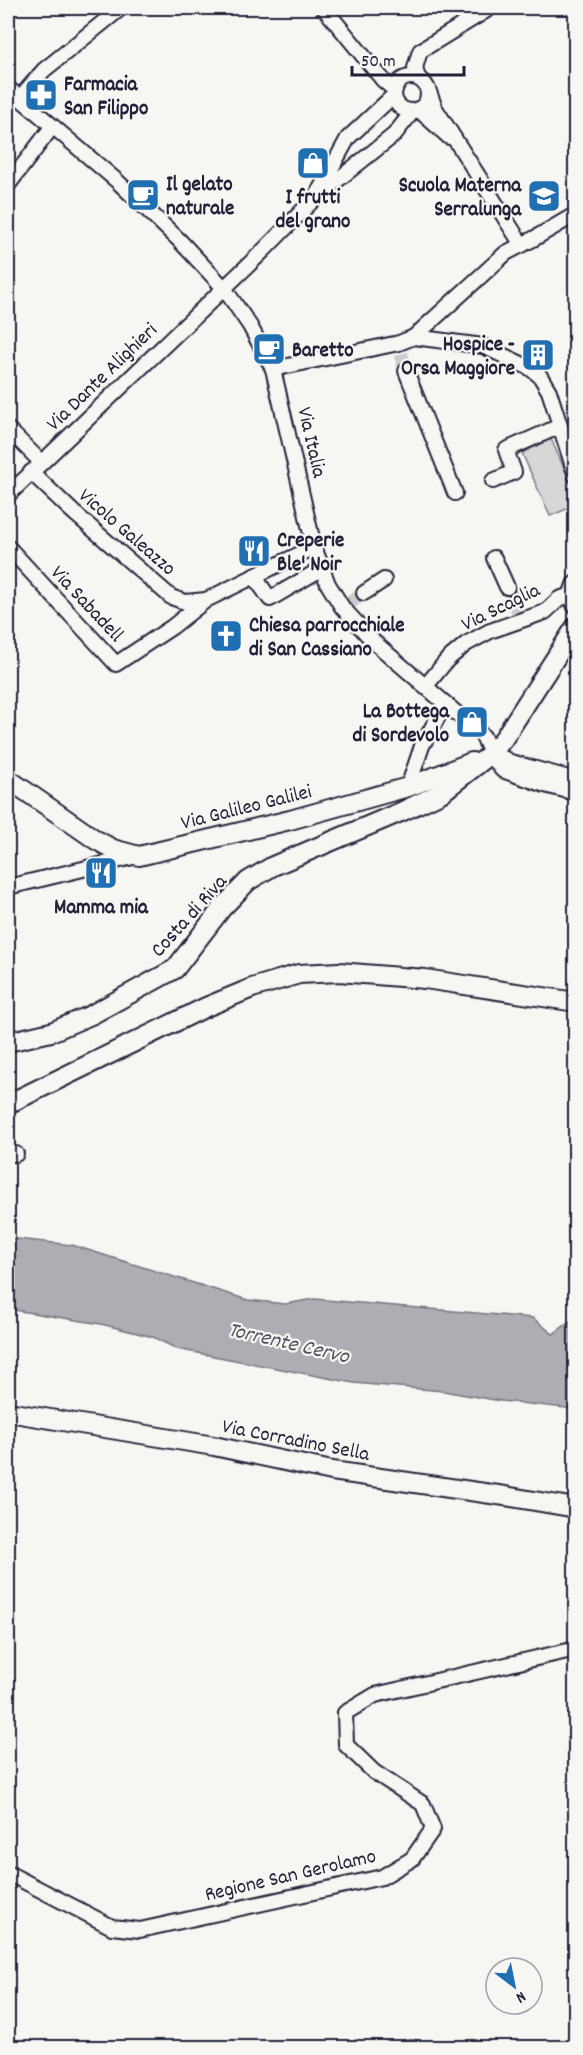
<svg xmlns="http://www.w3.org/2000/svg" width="583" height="2055" viewBox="0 0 583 2055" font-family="Dekko,sans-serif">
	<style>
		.green { fill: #d7d7d7; stroke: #7c7c89; stroke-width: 1.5 }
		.water { fill: #adadb3; stroke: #757583; stroke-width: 1.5 }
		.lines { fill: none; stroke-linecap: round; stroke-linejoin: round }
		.street-tunnel { stroke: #cccccd; stroke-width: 14; stroke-dasharray: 14 7; stroke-linecap: butt }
		.street-casing { stroke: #22223b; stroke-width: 18 }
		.secondary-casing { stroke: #22223b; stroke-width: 22 }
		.street { stroke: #f6f6f2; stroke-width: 14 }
		.secondary { stroke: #f6f6f2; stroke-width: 18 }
		.labels { text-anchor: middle; stroke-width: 4.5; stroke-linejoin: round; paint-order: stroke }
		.poi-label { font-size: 21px; font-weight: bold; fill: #22223b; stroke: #f6f6f2; text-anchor: start }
		.street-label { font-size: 21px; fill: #22223b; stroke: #f6f6f2 }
		.water-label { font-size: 22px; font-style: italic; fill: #535365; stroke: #f6f6f2 }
	</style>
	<rect width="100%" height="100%" fill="#f6f6f2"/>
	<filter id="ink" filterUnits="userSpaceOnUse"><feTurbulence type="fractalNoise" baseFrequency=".0167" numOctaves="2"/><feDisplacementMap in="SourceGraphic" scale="12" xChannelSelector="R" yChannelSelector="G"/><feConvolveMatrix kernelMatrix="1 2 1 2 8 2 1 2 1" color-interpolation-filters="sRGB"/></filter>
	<g filter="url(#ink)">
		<polygon class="green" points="551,439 575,493 576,505 550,516 522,453"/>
		<polygon class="water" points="8,1238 72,1245 248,1300 285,1304 314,1299 533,1318 553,1334 575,1318 575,1409 501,1401 443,1391 354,1383 177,1349 153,1337 101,1324 8,1309"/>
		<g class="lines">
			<g class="street-tunnel">
				<polyline points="401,354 406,371"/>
				<polyline points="507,587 520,615"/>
				<polyline points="348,604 364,593"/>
			</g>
			<g class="street-casing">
				<g id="street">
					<polyline points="324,8 383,80 395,90"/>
					<circle cx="411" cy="94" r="17"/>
					<polyline points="418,78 415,68 420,51 490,8"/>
					<polyline points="8,88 117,181 179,240 224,288 250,326 273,369 314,547 328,584 342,607 374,642 483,736 491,754 502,770 545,785 576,793"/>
					<polyline points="428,89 435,108 522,245"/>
					<polyline points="19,99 44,70 121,8"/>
					<polyline points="418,109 449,137"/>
					<polyline points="8,185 52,127"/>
					<polyline points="319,191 348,138 394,95"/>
					<polyline points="414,337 483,346 530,368 540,376 549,391 576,476"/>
					<polyline points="273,369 399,343 414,337 506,253 535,238 576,214"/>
					<polyline points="406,371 455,493"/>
					<polyline points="8,429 41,462"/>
					<polyline points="31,472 73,512 171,597 185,602 206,600"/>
					<polyline points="493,481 514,472 506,450 560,426"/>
					<polyline points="8,495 264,250 315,198 394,135 413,111"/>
					<polyline points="8,547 116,664 172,627 206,600 314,547"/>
					<polyline points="494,558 507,587"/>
					<polyline points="254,576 270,599 321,569"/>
					<polyline points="364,593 384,580"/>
					<polyline points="425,687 447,660 466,644 490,631 545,612 559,599 573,594"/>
					<polyline points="408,787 422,746 445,704"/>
					<polyline points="8,887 137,856"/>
					<polyline points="8,1154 16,1154"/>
					<polyline points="8,1873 112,1927 140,1930 382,1877 412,1859 433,1829 423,1804 374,1772 346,1745 345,1713 375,1695 576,1649"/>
				</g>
			</g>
			<g class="secondary-casing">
				<g id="secondary">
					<polyline points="576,585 573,594 576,604"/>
					<polyline points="491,754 510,764 576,782"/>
					<polyline points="8,779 96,840 113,849 139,856 290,820 408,787 472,762"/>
					<polyline points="8,1042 51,1032 91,1015 175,969 222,908 248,881 273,866 403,811 441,793 491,754 504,738 576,626"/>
					<polyline points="8,1104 206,1007 252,988 299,974 339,972 425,979 576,1002"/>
					<polyline points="8,1412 214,1446 332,1471 505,1496 576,1508"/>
				</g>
			</g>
			<use href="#street" class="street"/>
			<use href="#secondary" class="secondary"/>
		</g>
	</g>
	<defs>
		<g id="pharmacy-square" transform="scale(1.725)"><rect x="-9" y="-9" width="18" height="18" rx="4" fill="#1f6fb2" stroke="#f6f6f2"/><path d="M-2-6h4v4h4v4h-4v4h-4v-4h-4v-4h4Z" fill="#fff"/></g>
		<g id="shop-square" transform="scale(1.725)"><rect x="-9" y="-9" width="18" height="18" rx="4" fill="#1f6fb2" stroke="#f6f6f2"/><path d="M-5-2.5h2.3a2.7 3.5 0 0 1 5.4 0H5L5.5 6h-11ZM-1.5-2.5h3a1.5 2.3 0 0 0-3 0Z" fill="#fff"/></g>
		<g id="cafe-square" transform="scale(1.725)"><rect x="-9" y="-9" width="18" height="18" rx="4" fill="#1f6fb2" stroke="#f6f6f2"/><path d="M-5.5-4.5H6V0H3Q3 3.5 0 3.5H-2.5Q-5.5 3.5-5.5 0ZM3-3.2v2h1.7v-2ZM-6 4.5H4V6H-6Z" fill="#fff"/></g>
		<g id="school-square" transform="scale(1.725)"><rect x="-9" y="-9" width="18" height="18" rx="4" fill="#1f6fb2" stroke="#f6f6f2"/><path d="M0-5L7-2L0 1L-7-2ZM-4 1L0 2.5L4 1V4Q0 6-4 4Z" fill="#fff"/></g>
		<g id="building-square" transform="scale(1.725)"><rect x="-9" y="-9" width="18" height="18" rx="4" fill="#1f6fb2" stroke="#f6f6f2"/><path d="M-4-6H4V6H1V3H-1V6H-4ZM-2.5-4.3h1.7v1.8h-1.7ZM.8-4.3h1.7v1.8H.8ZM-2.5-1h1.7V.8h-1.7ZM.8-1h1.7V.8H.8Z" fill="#fff"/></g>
		<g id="restaurant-square" transform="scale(1.725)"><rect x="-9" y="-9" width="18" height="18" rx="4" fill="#1f6fb2" stroke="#f6f6f2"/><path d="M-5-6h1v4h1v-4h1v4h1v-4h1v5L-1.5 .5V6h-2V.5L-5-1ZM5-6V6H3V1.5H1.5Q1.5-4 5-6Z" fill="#fff"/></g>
		<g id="church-square" transform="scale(1.725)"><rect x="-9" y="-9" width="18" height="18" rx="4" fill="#1f6fb2" stroke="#f6f6f2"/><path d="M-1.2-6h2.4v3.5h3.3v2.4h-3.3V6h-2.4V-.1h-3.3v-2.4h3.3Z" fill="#fff"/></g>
	</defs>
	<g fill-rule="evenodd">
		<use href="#pharmacy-square" x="41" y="95"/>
		<use href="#shop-square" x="313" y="163"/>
		<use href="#cafe-square" x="143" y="195"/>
		<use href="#school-square" x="544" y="196"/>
		<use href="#cafe-square" x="269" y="349"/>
		<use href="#building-square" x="538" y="355"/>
		<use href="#restaurant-square" x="254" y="551"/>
		<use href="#church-square" x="226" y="636"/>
		<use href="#shop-square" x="472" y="722"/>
		<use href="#restaurant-square" x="101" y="873"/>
	</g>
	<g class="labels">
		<g class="poi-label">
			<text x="64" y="90">Farmacia<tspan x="64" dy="24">San Filippo</tspan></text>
			<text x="166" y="190">Il gelato<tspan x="166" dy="24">naturale</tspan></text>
			<text x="521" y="191" text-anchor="end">Scuola Materna<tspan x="521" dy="24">Serralunga</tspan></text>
			<text x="313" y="203" text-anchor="middle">I frutti<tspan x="313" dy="24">del grano</tspan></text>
			<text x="515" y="350" text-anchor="end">Hospice -<tspan x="515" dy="24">Orsa Maggiore</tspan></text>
			<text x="292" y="356">Baretto</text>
			<text x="277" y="546">Creperie<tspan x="277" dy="24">Ble' Noir</tspan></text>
			<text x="249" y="631">Chiesa parrocchiale<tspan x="249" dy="24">di San Cassiano</tspan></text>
			<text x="449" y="717" text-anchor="end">La Bottega<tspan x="449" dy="24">di Sordevolo</tspan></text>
			<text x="101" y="913" text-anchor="middle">Mamma mia</text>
		</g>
		<g class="street-label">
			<text transform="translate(101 376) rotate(-44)" y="7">Via Dante Alighieri</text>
			<text transform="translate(313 442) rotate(77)" y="7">Via Italia</text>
			<text transform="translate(128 531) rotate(41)" y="7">Vicolo Galeazzo</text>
			<text transform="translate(88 603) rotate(47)" y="7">Via Sabadell</text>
			<text transform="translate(500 606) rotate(-26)" y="7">Via Scaglia</text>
			<text transform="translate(246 806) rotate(-14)" y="7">Via Galileo Galilei</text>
			<text transform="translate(188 915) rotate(-48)" y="7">Costa di Riva</text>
			<text transform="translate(296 1439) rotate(11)" y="7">Via Corradino Sella</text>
			<text transform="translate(290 1874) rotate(-13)" y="7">Regione San Gerolamo</text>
		</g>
		<g class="water-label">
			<text transform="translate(289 1341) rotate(13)" y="8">Torrente Cervo</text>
		</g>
	</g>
	<rect width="583" height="2055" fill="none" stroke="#f6f6f2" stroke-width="30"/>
	<rect x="15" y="15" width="553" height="2025" fill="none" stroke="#22223b" stroke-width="2" filter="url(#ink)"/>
	<g transform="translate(514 1986) rotate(148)"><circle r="28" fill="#f6f6f2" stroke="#a1a1a9" stroke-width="1.5"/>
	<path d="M0-4.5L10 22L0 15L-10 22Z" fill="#1f6fb2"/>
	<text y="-9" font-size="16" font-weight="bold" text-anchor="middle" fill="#22223b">N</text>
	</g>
	<path d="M352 66v9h112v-9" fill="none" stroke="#22223b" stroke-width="3"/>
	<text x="361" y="66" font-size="18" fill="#22223b" stroke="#f6f6f2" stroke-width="4.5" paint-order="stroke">50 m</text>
</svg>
